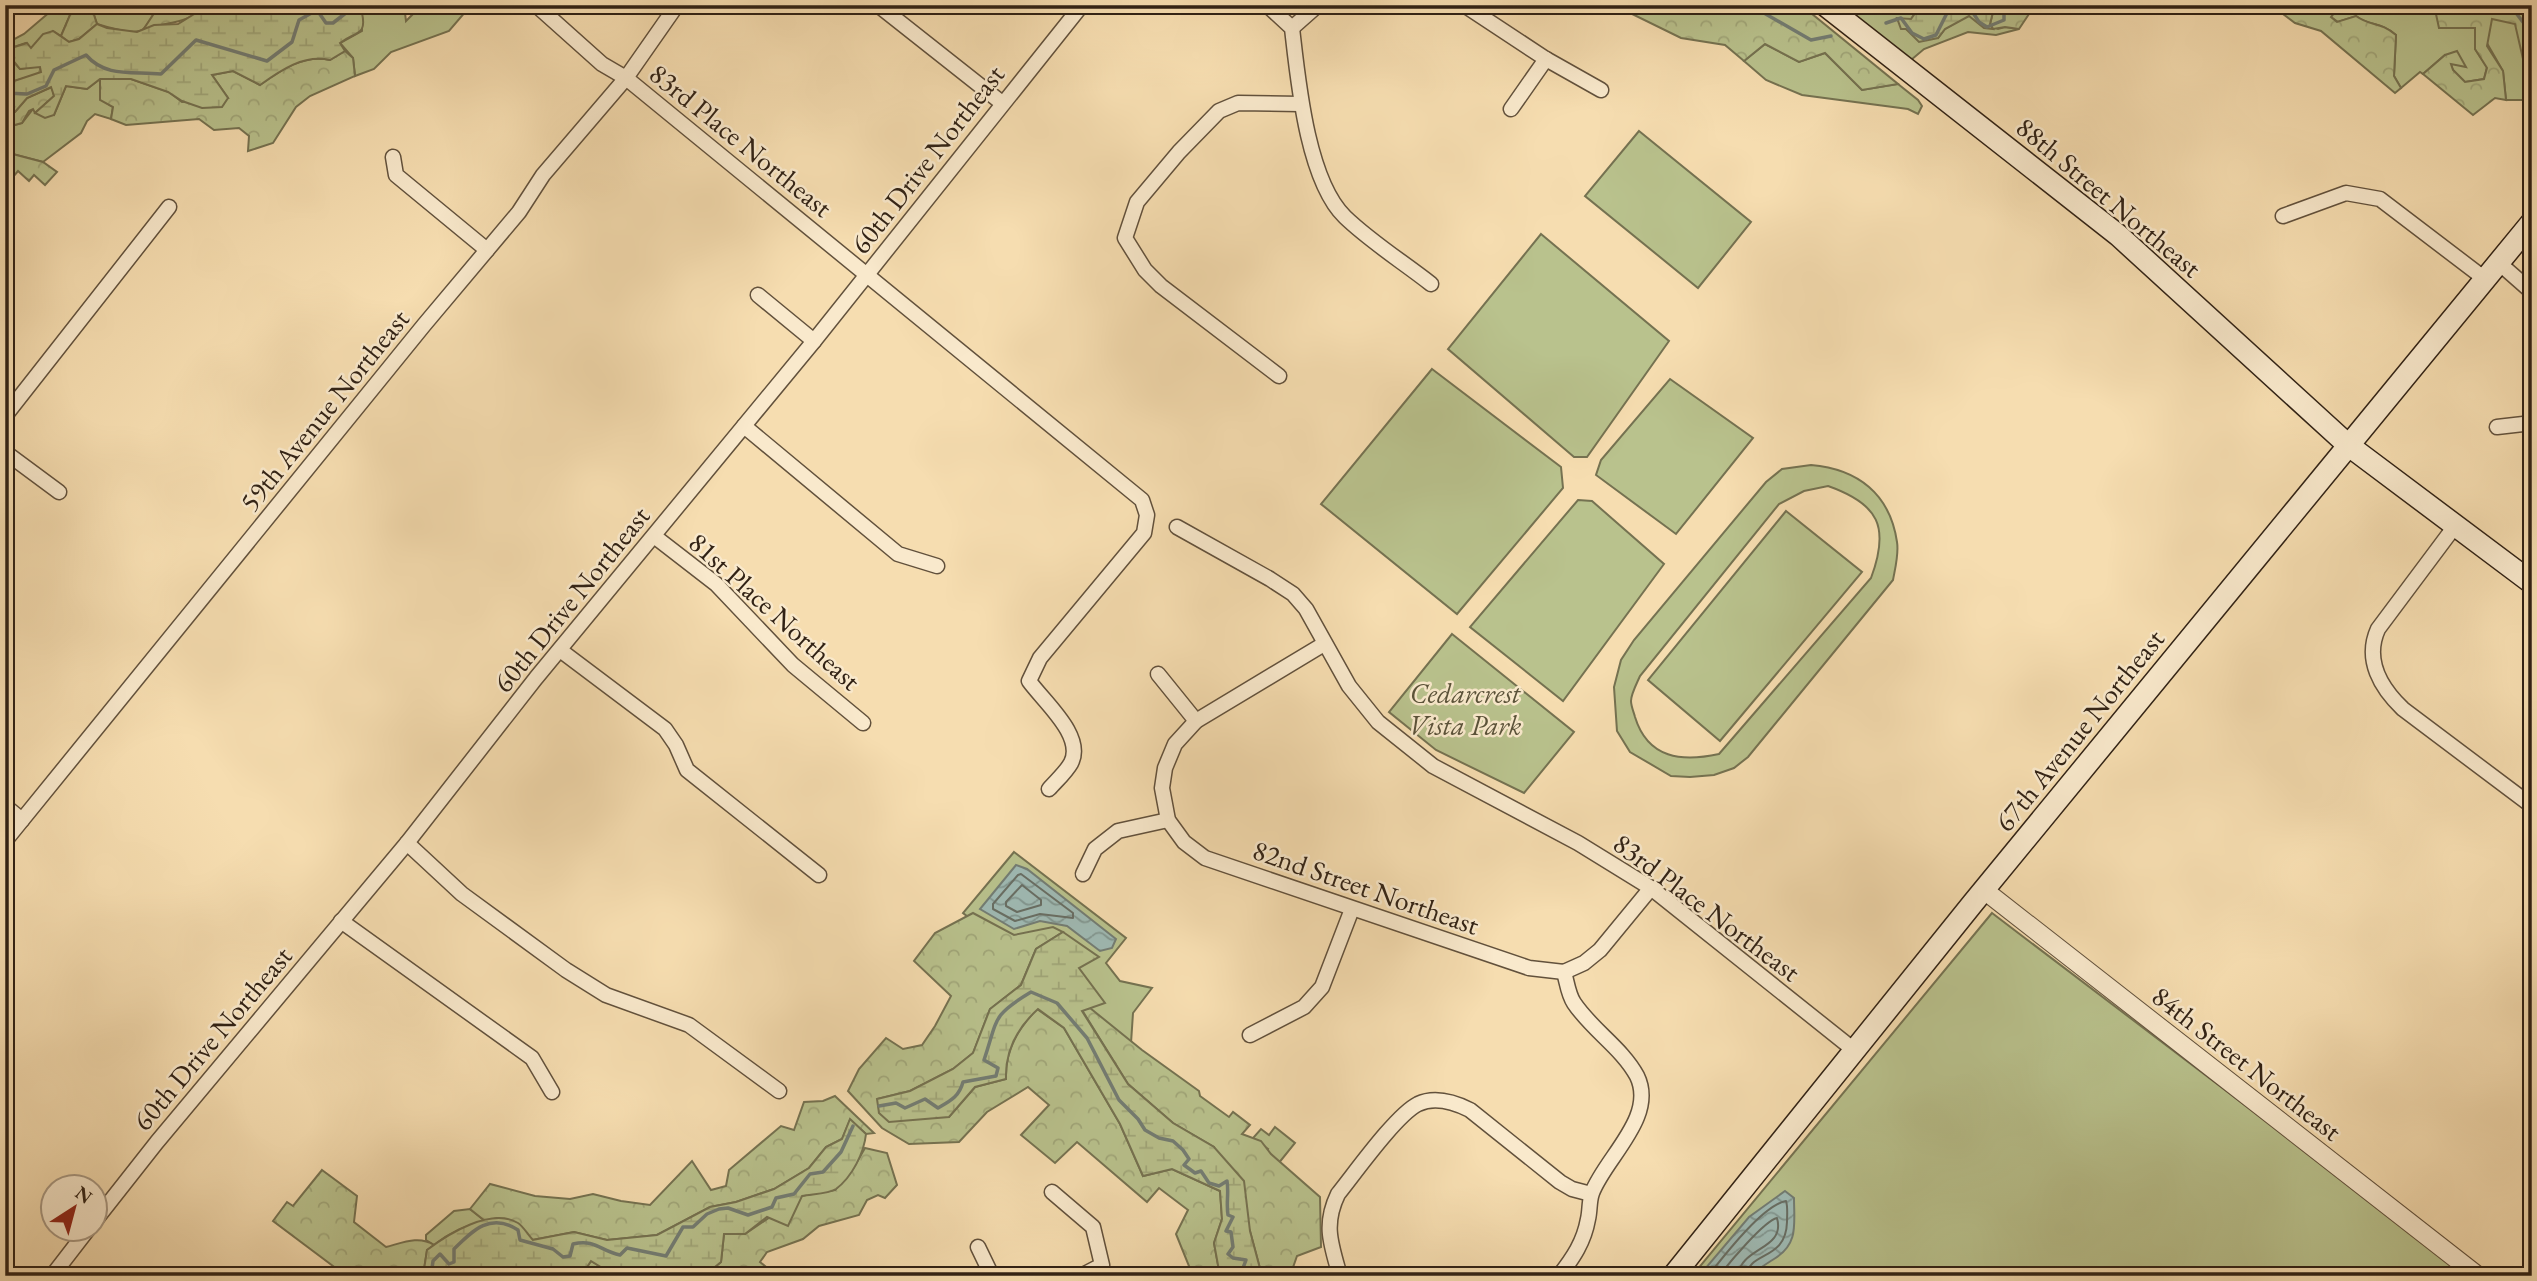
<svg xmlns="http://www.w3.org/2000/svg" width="2537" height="1281" viewBox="0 0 2537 1281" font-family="'EB Garamond',serif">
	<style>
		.green { fill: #b9c28d; stroke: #757251; stroke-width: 2; fill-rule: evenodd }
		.forest { fill: url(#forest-crowns); stroke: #757251; stroke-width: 2 }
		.wetland { fill: url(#wetland-marsh); stroke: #757251; stroke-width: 2 }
		.water { fill: url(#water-waves); stroke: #737d74; stroke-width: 2 }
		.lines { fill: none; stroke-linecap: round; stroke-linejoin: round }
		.shore { stroke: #686e64; stroke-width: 2 }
		.stream { stroke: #737d74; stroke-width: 3.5 }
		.minor-casing { stroke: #62513c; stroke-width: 17 }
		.tertiary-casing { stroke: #62513c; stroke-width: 20 }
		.secondary-casing { stroke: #312215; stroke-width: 24 }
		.minor { stroke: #f9e9cc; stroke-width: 14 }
		.tertiary { stroke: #f9e9cc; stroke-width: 18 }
		.secondary { stroke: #f9e9cc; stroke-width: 21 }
		.labels { text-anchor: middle; stroke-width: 5; stroke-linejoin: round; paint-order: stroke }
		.street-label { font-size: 28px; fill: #312215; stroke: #f9e9cc }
		.park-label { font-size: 28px; font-style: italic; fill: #5a5239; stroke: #f9e9cc }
	</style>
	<defs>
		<pattern id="forest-crowns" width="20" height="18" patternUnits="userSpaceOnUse" patternTransform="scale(1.75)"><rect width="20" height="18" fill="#b9c28d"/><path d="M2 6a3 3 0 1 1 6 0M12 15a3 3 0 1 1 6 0" fill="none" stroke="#a0a679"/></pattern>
		<pattern id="wetland-marsh" width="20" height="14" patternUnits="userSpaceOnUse" patternTransform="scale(1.75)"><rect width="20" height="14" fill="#b9c28d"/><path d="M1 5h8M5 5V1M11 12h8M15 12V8" fill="none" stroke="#a0a679"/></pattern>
		<pattern id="water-waves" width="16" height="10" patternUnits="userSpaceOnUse" patternTransform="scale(1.75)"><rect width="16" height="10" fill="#9fbab4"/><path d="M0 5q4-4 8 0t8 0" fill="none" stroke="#829791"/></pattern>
	</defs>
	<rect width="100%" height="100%" fill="#f6ddb0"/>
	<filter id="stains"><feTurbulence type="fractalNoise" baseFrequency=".00286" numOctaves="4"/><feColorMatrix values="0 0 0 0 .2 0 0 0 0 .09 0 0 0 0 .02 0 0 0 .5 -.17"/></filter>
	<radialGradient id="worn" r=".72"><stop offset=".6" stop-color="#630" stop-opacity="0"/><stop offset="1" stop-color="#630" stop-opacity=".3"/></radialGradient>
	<g class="green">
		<path d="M58,5H111L155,12C151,17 147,27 142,30C134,35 106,27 97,24L94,15H70L61,36L53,31L30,49L26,43L5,50V44L24,34Z"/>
		<polygon points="386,5 404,5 406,21 422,5 482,5 472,11 466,11 449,31 391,52 374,69 355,76 353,58 340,43 362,31 361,13"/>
		<polygon points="1840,5 1921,5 1911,19 1897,19 1906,29 1938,38 1945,29 1969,15 1998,29 2005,27 2019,29 1996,35 1968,32 1924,49 1911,60"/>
		<path d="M2340,5H2434L2433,7L2475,28V49L2487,67L2484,79L2465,82L2453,70L2450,63L2465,66L2445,55L2423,74L2420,72L2401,88L2394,76L2396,35C2380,21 2371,27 2356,16L2338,22L2331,17Z"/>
		<polygon points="2465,5 2532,5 2526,72 2532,77 2532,100 2506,100 2503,71"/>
		<polygon points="1765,44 1799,62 1825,53 1862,90 1898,84 1918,100 1922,106 1918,114 1908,109 1802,95 1766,80 1744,61"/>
		<polygon points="100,79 100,99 113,107 111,119 95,114 87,121 81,133 43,162 5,152 7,127 22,123 33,109 54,115 66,86 87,89"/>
		<polygon points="1639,131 1751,222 1698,288 1585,196"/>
		<polygon points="1541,234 1669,341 1587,457 1574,457 1448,349"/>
		<polygon points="1432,369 1561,467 1563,488 1457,614 1321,504"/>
		<polygon points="1670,379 1753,438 1676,534 1596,475 1601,460"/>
		<path d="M1811,465C1858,469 1890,494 1897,542C1899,554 1895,569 1893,580L1748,757L1734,768L1714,775L1690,777L1671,776L1630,752L1617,731L1614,687L1621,660L1634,640L1766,482L1782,469ZM1828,486C1879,504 1890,527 1871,578L1719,754C1682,762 1648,759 1635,717C1634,713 1631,706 1631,701C1631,694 1637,683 1640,676L1779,504L1804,491Z"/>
		<polygon points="1578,500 1592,501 1664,564 1563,701 1470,627"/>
		<polygon points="1786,511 1862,572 1720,741 1648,680"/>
		<polygon points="1452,634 1574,732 1524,793 1436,750 1389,712"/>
		<polygon points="1014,852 1126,938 1106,963 1120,981 1152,988 1133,1013 1131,1043 963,913"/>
		<polygon points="1992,913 2470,1276 1692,1276"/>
		<polygon points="1275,1127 1295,1143 1278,1164 1265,1153 1268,1149 1253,1138 1261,1129 1269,1135"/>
		<path d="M470,1209L485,1221C466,1225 449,1233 434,1245L426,1240V1235L454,1211Z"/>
	</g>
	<g class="forest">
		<polygon points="81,5 94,15 97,24 79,39 69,42 61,36 70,15"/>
		<path d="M169,5H204C187,27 166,20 143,30L155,12L168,10Z"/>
		<polygon points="1629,5 1801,5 1898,84 1862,90 1825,53 1799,62 1765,44 1744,61 1725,45 1681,38 1626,11"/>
		<polygon points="1999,5 2035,5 2019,29 2005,27 1993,29 1990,24 1994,8"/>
		<path d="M2271,5H2340L2331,17L2337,22L2356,16C2371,27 2380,21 2396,35L2394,76L2401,88L2395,93L2321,31L2295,23Z"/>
		<polygon points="2434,5 2532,5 2532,77 2526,72 2515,24 2492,19 2487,46 2503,71 2506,100 2495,98 2473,115 2423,74 2445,55 2457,51 2466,67 2451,64 2453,70 2465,82 2484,79 2487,68 2475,49 2475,28 2439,28"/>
		<path d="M345,51L353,58L355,76L310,96L296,107L273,143L248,151L249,136L239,128L214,130L199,119L126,125L111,119L113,107L100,100V79H131L169,92L182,102L228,98L212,75L233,71L260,85C281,70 304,54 330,60Z"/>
		<polygon points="9,57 20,69 40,66 41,73 5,84 5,63"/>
		<polygon points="52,87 54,96 35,113 33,109 29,111 22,123 7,127 5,136 5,116 15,112 27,98"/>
		<polygon points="5,152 43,162 57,172 45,185 34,175 29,181 18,171 8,183 5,181"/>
		<path d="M973,913L1014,935L1053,927L1063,932L1036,949L1021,985L990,1009L973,1053L953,1069L910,1091L877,1099L949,1117L975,1087L1006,1079C1005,1050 1018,1029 1037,1009L1064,1028L1120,1124L1143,1176L1172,1169L1220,1191L1222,1219L1214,1243L1220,1276H1193L1176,1234L1188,1210L1159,1188L1147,1202L1077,1142L1055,1163L1021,1135L1049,1105L1028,1087L987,1112L959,1142L909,1144L882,1128L848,1091L859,1069L886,1038L903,1049L922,1045L935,1026L951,996L914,961L935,933Z"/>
		<polygon points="1090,1008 1142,1050 1199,1091 1200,1096 1229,1117 1233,1112 1250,1125 1242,1134 1261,1141 1271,1154 1320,1197 1321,1247 1297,1256 1290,1276 1262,1276 1250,1231 1214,1147 1173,1123 1128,1084 1082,1010"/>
		<polygon points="835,1096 874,1133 866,1134 850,1120 842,1139 826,1147 809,1168 774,1189 736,1202 710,1207 657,1235 607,1240 574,1232 532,1240 497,1218 485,1221 470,1209 490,1184 535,1196 570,1199 593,1194 621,1201 650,1205 692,1161 711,1190 726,1186 729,1170 781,1126 794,1130 804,1102 823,1101"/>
		<polygon points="865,1148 887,1153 897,1185 885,1198 878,1195 867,1200 859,1215 819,1226 803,1239 767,1252 760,1262 777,1276 704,1276 721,1262 724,1234 745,1234 801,1196 835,1190 853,1169"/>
		<path d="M322,1170L357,1196L354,1222L386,1247C402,1243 419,1235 434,1245L427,1250L423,1276H339L341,1272L273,1221L287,1202L293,1206Z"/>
		<polygon points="591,1261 609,1272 640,1276 581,1276"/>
		<polygon points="517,1267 544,1276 499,1276"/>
	</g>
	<g class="wetland">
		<path d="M204,5H386L362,13C367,36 356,31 340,43L345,51L330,60C304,54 281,70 260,85L233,71L212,75L228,98L222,107L202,108L182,101L168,92L131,79H100L87,89L66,86L54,115L45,118L35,113L54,96L51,87L27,98L15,112L5,116V84L41,72L40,67L20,69L5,50L27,43L31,48L43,34L53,31L69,42L79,39L97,24L107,28L137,32L154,25L178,24L199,11Z"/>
		<polygon points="1921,5 1932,5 1946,12 1948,5 1999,5 1994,8 1990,24 1993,29 1984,28 1969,16 1945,29 1938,38 1919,42 1906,29 1901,29 1897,18 1911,19"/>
		<path d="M1063,932L1099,957L1079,968L1105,1003L1082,1011L1128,1084L1173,1123L1214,1147L1244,1181L1250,1231L1262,1276H1220L1214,1243L1222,1219L1220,1191L1172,1169L1143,1176L1120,1124L1064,1028L1038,1009C1017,1028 1005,1051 1006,1079L975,1087L949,1117L889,1122L879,1113L877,1099L910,1091L953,1069L973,1053L990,1009L1021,985L1036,949Z"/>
		<path d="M850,1119L866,1134C864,1153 852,1177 836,1189C828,1194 811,1194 802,1196L788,1226L767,1217L745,1234H724L721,1262L704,1276H640L609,1272L591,1261L581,1276H544L517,1267L499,1276H423L427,1250C448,1234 491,1207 518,1223C523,1226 528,1235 533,1240L574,1232L607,1240L657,1235L710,1207L736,1202L774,1189L809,1168L826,1147L842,1139Z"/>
	</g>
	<g class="water">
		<polygon points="1016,865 1027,869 1116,939 1112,948 1100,951 1067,926 1040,921 1014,929 980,909"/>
		<path d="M1785,1191L1794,1198C1794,1224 1799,1244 1774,1259C1765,1265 1758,1268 1751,1276H1699L1749,1217Z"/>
	</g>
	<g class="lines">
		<g class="shore">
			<polygon points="1021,874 1073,913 1073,918 1040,914 1015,921 993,909 993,904 1018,875"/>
			<polygon points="1022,885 1041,900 1041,905 1017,912 1006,906 1006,902"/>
			<path d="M1708,1276C1723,1257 1763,1205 1786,1201C1788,1207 1787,1215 1787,1222C1786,1261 1749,1251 1746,1276"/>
			<path d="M1719,1276C1729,1263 1764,1221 1777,1218C1786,1250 1740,1247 1738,1276"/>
		</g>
		<g class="stream">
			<polyline points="1750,5 1811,40 1831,36"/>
			<polyline points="1968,5 1979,22 1987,27 2004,20 2004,5"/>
			<polyline points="2510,5 2532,34"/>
			<polyline points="1886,23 1901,18 1912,33 1924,39 1936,35 1951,5"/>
			<path d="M5,93L27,94L46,86L54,70L86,55C106,78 133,71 161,74L196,40L267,61L292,42L299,20L317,10L326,23H333L356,5"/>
			<path d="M879,1106L896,1103L905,1108L925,1099L938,1108C950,1101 959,1097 963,1082L996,1076L998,1068L984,1060C998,1019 991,1016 1031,992L1057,1003L1087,1038L1119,1100L1138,1119L1145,1130L1159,1138L1173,1141L1183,1150L1189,1159L1184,1165L1195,1173L1201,1171L1209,1183L1219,1186L1227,1181C1229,1193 1226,1203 1228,1215L1233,1217L1226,1231L1231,1232L1233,1247L1228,1254L1233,1258L1246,1260L1240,1276"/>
			<path d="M431,1276L433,1261L440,1254L449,1264L454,1262V1249C473,1230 491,1212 518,1230L520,1240L553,1249L563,1257L570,1256L573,1244C596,1239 600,1251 620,1255L627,1248L666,1256L683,1227H693L707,1214L719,1209L728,1208L748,1215L772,1207L776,1198L794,1194L810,1174L823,1172L841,1152L853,1126"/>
		</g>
		<g class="minor-casing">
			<g id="minor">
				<path d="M536,5L602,64L626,78L1142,500L1147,515L1144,533L1040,658L1029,681C1044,702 1085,736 1071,763C1066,772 1056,781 1049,789"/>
				<polyline points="878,5 1002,103"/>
				<path d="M1267,5L1292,28C1298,80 1307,180 1345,217C1371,242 1403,262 1431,284"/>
				<polyline points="1464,5 1546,59 1601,90"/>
				<polyline points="1292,28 1318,5"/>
				<polyline points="1511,109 1546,59"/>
				<polyline points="393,157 396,175 487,250"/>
				<polyline points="2283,216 2346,193 2380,199 2485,279"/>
				<polyline points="2499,263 2532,292"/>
				<polyline points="758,295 814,341"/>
				<polyline points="1279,376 1161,286 1145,270 1125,238 1137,202 1179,152 1219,111 1238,103 1300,104"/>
				<polyline points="5,416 169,207"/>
				<polyline points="744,426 898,554 937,566"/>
				<polyline points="2497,427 2532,423"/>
				<polyline points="5,452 59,492"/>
				<path d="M2455,526L2378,629C2364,660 2381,688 2403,709L2532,806"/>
				<polyline points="1177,527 1270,579 1293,594 1306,609 1349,686 1378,722 1433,766 1578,843 1651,888 1854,1050"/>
				<polyline points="654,536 716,584 793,665 863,723"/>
				<polyline points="1324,644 1196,721 1175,744 1165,768 1162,788 1168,820 1184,842 1205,858 1529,968 1564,972"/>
				<polyline points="560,650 665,729 676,745 687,770 819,875"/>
				<polyline points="1158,674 1196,721"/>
				<polyline points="5,806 22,820"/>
				<polyline points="5,841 424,325 519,212 543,175 626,78 677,5"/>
				<polyline points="407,843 462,894 566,970 606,995 689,1025 779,1091"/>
				<polyline points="1083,874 1095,849 1118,831 1168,820"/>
				<polyline points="341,921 532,1058 552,1092"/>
				<polyline points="1564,972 1584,963 1600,950 1651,888"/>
				<polyline points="1250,1035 1304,1007 1322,987 1352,909"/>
				<polyline points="1052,1192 1093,1227 1102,1265 1081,1276"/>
				<polyline points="94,1222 157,1142 407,843 536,678 814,341 1082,5"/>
				<polyline points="978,1247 992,1276"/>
				<polyline points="52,1276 89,1228"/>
				<path d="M1340,1276C1331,1244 1323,1225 1338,1194C1355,1173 1396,1115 1418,1104C1435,1096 1454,1102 1470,1110L1560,1182L1572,1189L1591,1194"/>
				<path d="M1559,1276C1573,1258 1584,1242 1588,1219C1590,1211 1589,1201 1592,1193C1605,1158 1657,1117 1637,1076C1622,1048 1592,1030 1574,1003C1568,994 1567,982 1564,972"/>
			</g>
		</g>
		<g class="tertiary-casing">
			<polyline id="tertiary" points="1984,890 2478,1276"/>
		</g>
		<g class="secondary-casing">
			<g id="secondary">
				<polyline points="1825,5 2118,235 2348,445 2532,583"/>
				<polyline points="1673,1276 1973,903 2532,222"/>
			</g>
		</g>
		<use href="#minor" class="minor"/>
		<use href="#tertiary" class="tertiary"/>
		<use href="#secondary" class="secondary"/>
	</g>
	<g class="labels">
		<g class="street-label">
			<text transform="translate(741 140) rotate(39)" y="10">83rd Place Northeast</text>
			<text transform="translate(927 159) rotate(-52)" y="10">60th Drive Northeast</text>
			<text transform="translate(2109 197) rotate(40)" y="10">88th Street Northeast</text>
			<text transform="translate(324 410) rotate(-51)" y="10">59th Avenue Northeast</text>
			<text transform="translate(571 599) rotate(-51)" y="10">60th Drive Northeast</text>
			<text transform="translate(775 611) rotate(42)" y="10">81st Place Northeast</text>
			<text transform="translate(2079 730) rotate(-51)" y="10">67th Avenue Northeast</text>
			<text transform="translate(1366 887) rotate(19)" y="10">82nd Street Northeast</text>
			<text transform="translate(1707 907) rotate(37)" y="10">83rd Place Northeast</text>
			<text transform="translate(212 1038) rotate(-50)" y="10">60th Drive Northeast</text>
			<text transform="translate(2247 1063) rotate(38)" y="10">84th Street Northeast</text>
		</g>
		<g class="park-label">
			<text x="1465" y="703">Cedarcrest<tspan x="1465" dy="32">Vista Park</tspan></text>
		</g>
	</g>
	<rect width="2537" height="1281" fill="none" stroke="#f6ddb0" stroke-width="28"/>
	<rect x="7" y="7" width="2523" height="1267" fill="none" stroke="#312215" stroke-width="3.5"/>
	<rect x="14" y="14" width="2509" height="1253" fill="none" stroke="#312215" stroke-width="2"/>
	<g transform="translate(74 1208) rotate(36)"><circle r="33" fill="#f9e9cc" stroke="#a99983" stroke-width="2"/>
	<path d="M0-5L12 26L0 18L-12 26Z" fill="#8f2418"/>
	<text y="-10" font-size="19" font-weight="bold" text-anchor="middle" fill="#312215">N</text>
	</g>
	<rect width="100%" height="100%" filter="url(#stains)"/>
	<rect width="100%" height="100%" fill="url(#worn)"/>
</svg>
